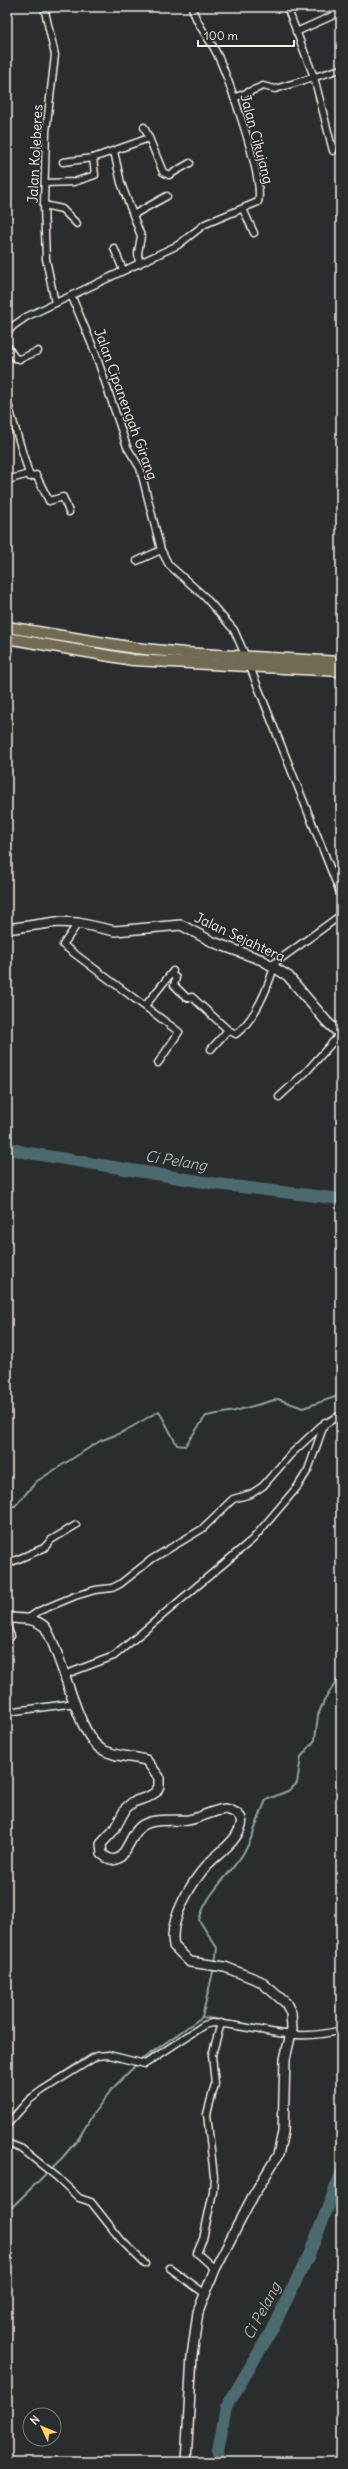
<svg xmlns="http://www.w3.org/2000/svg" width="348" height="2469" viewBox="0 0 348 2469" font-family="Delius,sans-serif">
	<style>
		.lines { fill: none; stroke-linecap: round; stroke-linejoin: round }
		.stream { stroke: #90a1a0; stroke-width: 2 }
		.river { stroke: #4d6b70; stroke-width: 12 }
		.street-casing { stroke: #f4f1e8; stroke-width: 9 }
		.secondary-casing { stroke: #f4f1e8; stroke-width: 12 }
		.primary-casing { stroke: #f4f1e8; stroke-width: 13 }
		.street { stroke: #2a2d2e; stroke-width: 6 }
		.secondary { stroke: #2a2d2e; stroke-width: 9 }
		.primary { stroke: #736b52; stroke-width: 10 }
		.labels { text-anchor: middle; stroke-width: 3; stroke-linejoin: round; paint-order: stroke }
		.street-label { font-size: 14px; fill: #f4f1e8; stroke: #2a2d2e }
		.water-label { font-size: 15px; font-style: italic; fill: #a9b5b2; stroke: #2a2d2e }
	</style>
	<rect width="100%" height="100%" fill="#2a2d2e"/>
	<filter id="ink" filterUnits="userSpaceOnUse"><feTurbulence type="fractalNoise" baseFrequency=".025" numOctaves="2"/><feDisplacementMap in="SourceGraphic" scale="8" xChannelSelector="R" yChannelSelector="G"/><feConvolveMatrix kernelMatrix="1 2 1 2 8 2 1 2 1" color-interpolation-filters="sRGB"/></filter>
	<g filter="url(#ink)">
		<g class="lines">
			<g class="stream">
				<polyline points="7,1506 15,1506 37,1481 100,1441 123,1432 159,1411 177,1445 185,1446 206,1416 235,1411 278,1399 303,1408 341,1395"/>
				<path d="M215,1964L217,1948L199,1920C207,1891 232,1874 246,1849C254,1834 259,1816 266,1800L290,1790L297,1783L301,1757L315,1740L318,1715L324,1701L341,1674"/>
				<polyline points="202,2017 246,2024"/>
				<polyline points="270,2029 289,2031"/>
				<polyline points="335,2029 341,2026"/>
				<polyline points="109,2052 118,2054"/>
				<polyline points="7,2119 29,2095 93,2053 102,2053"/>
				<polyline points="7,2212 62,2158 79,2138 93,2114 112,2089 141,2060 202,2017 214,1968"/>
			</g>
			<g class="river">
				<polyline points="7,1147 23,1152 216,1184 341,1199"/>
				<polyline points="219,2462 218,2450 226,2408 270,2333 309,2255 341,2174"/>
			</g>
			<g class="street-casing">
				<g id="street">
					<polyline points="44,7 55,55 46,132 44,205 46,259 55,303"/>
					<polyline points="287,7 314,77 333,151"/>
					<polyline points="296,32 341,12"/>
					<polyline points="234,98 263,86 275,89 341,69"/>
					<polyline points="149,138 163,172 169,175 190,163"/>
					<polyline points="114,151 121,183 141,236 138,253 139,264"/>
					<polyline points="63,162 93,158"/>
					<polyline points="45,183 74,182 95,175 93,158 149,138 144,127"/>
					<polyline points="44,205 62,209 77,224"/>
					<polyline points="243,209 254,233"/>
					<polyline points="133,215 167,196"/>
					<polyline points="114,248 123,270"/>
					<polyline points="72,297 95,352 127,447 140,468 161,550 169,565 205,597 234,630 246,657"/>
					<path d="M7,333L13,326L26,317L178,245L205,224L258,202C265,180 227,72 215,50C207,35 196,24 192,7"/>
					<polyline points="7,346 15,358 20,359 38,351"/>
					<polyline points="7,401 29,474 30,477 36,475 49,501 63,497 69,512"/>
					<polyline points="7,480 29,474"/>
					<polyline points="137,561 161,550"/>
					<polyline points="250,667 341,895"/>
					<polyline points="78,923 63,945 179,1032 158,1063"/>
					<polyline points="272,965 341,915"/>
					<polyline points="171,974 176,978 174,985 187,998 192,997 228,1030"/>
					<polyline points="145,1006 173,971"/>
					<path d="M211,1049L228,1030L236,1034C256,1018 267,990 274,967"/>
					<polyline points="279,1097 306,1072 340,1034"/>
					<polyline points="9,1563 44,1548 51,1540 76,1525"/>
					<polyline points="29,1618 39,1611 75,1596 95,1590 112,1588 120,1584 152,1559 202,1529 233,1499 251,1494 263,1486 290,1455 321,1426 341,1415"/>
					<polyline points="7,1628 11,1636 7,1640"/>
					<polyline points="64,1675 114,1656 253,1539 298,1486 308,1470 325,1422"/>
					<polyline points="7,1712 76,1703"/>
					<path d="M7,2125L28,2101L41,2091L97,2056L109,2055L145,2064L204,2025L212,2023C260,2026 292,2044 341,2030"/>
					<polyline points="7,2143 22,2149 57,2177 79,2198 91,2202 122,2241 145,2264"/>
					<polyline points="170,2268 204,2293"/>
					<polyline points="215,2269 197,2253 203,2239 213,2192 214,2177 207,2114 215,2084 212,2055 221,2023"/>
				</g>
			</g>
			<g class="secondary-casing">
				<g id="secondary">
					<polyline points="7,929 57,922 78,923 115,931 181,925 213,942 262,960 288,976 327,1022 341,1035"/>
					<path d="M7,1617C23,1621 30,1615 45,1627C62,1653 77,1734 101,1749C114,1757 132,1756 146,1760L159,1777V1786L156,1792L148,1797L133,1802L126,1808L114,1830L101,1844L102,1854C126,1874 126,1835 143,1825C155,1818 174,1821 188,1820C201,1818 213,1810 226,1809C234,1811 244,1816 241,1825C237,1841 220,1852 209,1863C192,1881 168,1920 174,1946L190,1962L225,1967L260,1981L286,2003L291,2013L292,2029L285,2059L283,2132L278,2155L253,2196L215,2269L198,2312L192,2356L186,2462"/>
				</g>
			</g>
			<g class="primary-casing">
				<g id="primary">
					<polyline points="7,627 135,648 184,653 341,662"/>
					<polyline points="7,638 133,660 341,671"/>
				</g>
			</g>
			<use href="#street" class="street"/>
			<use href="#secondary" class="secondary"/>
			<use href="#primary" class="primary"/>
		</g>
	</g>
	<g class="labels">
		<g class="street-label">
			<text transform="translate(257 139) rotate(75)" y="5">Jalan Cikujang</text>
			<text transform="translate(35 154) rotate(-87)" y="5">Jalan Koleberes</text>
			<text transform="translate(126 404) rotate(70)" y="5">Jalan Cipanengah Girang</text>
			<text transform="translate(240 937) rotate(25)" y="5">Jalan Sejahtera</text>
		</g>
		<g class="water-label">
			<text transform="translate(176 1161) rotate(9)" y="5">Ci Pelang</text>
			<text transform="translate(262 2311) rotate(-62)" y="5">Ci Pelang</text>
		</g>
	</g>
	<rect width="348" height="2469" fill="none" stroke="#2a2d2e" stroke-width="24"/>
	<rect x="12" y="12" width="324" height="2445" fill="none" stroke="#f4f1e8" stroke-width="1.5" filter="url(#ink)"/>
	<g transform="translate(42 2427) rotate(314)"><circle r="19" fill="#2a2d2e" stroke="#7b7b78"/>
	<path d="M0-3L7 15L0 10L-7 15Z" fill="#ffd166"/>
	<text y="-6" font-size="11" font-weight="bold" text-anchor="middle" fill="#f4f1e8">N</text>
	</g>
	<path d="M198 40v6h96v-6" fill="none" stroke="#f4f1e8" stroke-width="2"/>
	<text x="204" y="40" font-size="12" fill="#f4f1e8" stroke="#2a2d2e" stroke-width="3" paint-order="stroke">100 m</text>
</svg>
